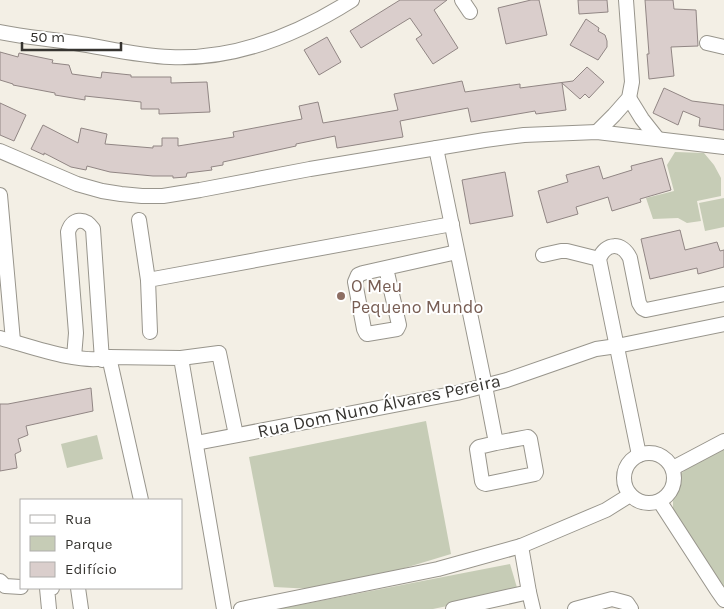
<svg xmlns="http://www.w3.org/2000/svg" width="724" height="609" viewBox="0 0 724 609" font-family="Karla,sans-serif">
	<style>
		.green { fill: #c6ccb6 }
		.building { fill: #dacecc; stroke: #918684 }
		.lines { fill: none; stroke-linecap: round; stroke-linejoin: round }
		.minor-casing { stroke: #98958c; stroke-width: 16 }
		.minor { stroke: #fff; stroke-width: 14 }
		.education-dot { fill: #8d6e63; stroke: #fff; stroke-width: 2 }
		.labels { text-anchor: middle; stroke-width: 4; stroke-linejoin: round; paint-order: stroke }
		.education-label { font-size: 18px; fill: #785e54; stroke: #fff; text-anchor: start }
		.street-label { font-size: 18px; fill: #363430; stroke: #fff }
	</style>
	<rect width="100%" height="100%" fill="#f3efe5"/>
	<g class="green">
		<polygon points="675,152 704,153 714,165 721,178 721,196 697,201 701,221 687,223 678,218 653,219 646,198 674,191 667,165"/>
		<polygon points="724,198 724,227 705,231 699,203"/>
		<polygon points="426,421 451,554 332,590 274,587 249,457"/>
		<polygon points="97,435 103,459 67,468 61,444"/>
		<path d="M724,449V590L673,510C673,501 673,486 677,479C685,465 711,456 724,449Z"/>
		<polygon points="510,564 518,591 433,609 278,609"/>
	</g>
	<g class="building">
		<polygon points="400,0 447,0 434,10 458,48 433,64 416,39 422,35 410,18 361,48 350,31"/>
		<polygon points="531,0 539,0 547,35 506,44 498,8"/>
		<polygon points="578,0 607,0 608,12 579,14"/>
		<polygon points="645,0 673,0 674,9 696,10 698,46 671,47 674,76 649,79 647,54 649,54"/>
		<polygon points="586,19 599,28 598,31 605,35 607,41 607,47 598,60 570,45"/>
		<polygon points="327,37 341,62 319,75 304,50"/>
		<polygon points="0,52 18,57 19,53 53,60 52,63 69,65 72,74 101,78 102,72 131,75 131,77 171,77 171,83 207,82 210,112 159,114 159,109 141,109 141,102 85,96 85,100 55,95 55,93 13,85 13,84 0,80"/>
		<polygon points="587,67 604,82 589,98 585,94 580,99 562,83 566,110 536,114 535,111 471,122 468,108 400,121 403,137 337,148 335,136 296,144 296,146 223,162 223,165 211,167 212,170 187,173 186,177 173,178 173,176 153,176 110,172 87,166 86,170 71,167 44,153 44,155 31,149 43,125 78,143 81,128 107,134 105,144 153,148 153,146 162,146 162,138 178,138 178,146 234,137 233,132 302,119 299,106 318,102 323,123 398,110 394,94 462,81 465,92 520,84 520,88 573,81"/>
		<polygon points="664,88 692,101 724,105 724,130 699,126 700,118 683,111 678,125 653,113"/>
		<polygon points="0,103 26,115 14,141 0,135"/>
		<polygon points="662,158 671,190 640,199 641,202 612,211 608,197 576,207 578,214 547,223 538,191 568,182 566,175 599,166 603,179 632,170 631,166"/>
		<polygon points="505,172 513,216 470,224 462,180"/>
		<polygon points="680,230 685,250 717,242 720,251 724,250 724,267 698,274 697,268 650,279 641,239"/>
		<polygon points="91,388 93,411 26,426 28,435 18,439 21,451 15,454 17,468 0,471 0,404 8,404"/>
	</g>
	<g class="lines">
		<g class="minor-casing">
			<g id="minor">
				<polyline points="462,0 470,12"/>
				<path d="M0,32C25,37 50,39 75,43C107,48 138,56 170,57C236,60 297,35 352,0"/>
				<polyline points="707,43 724,47"/>
				<polyline points="629,98 642,119 657,138"/>
				<polyline points="597,132 614,115 629,98 632,82 626,0"/>
				<polyline points="436,148 485,386 496,443 479,447 477,449 482,481 483,483 486,484 535,474 536,472 530,439 528,437 496,443"/>
				<polyline points="0,151 77,184 102,191 121,194 142,196 163,196 200,190 310,169 485,140 524,135 597,132 724,147"/>
				<polyline points="0,195 13,341"/>
				<polyline points="139,220 148,280"/>
				<polyline points="543,255 561,251 567,251 599,259"/>
				<polyline points="386,268 399,325 397,329 367,334 366,333 364,329 355,282 358,275 363,273 457,252"/>
				<polyline points="150,332 148,280 452,224"/>
				<path d="M0,338C27,345 83,366 109,357L181,358L224,609"/>
				<path d="M74,357L76,333L68,232C72,218 85,217 93,229L102,360"/>
				<polyline points="109,357 141,500"/>
				<polyline points="181,358 219,353 236,435"/>
				<polyline points="196,443 457,393 507,380 596,349 617,346 724,324"/>
				<circle cx="649" cy="478" r="25"/>
				<path d="M639,455L599,259C606,242 622,242 630,258L639,303L642,308L646,310L724,294"/>
				<polyline points="673,468 724,441"/>
				<polyline points="660,502 717,590 724,600"/>
				<polyline points="521,546 529,592 533,609"/>
				<polyline points="0,581 5,586 21,587"/>
				<polyline points="78,588 81,609"/>
				<polyline points="49,609 47,588 52,588"/>
				<polyline points="241,609 438,569 521,546 606,510 630,495"/>
				<polyline points="453,609 529,592"/>
				<polyline points="575,609 612,599 627,603 631,609"/>
			</g>
		</g>
		<use href="#minor" class="minor"/>
	</g>
	<circle class="education-dot" cx="341" cy="296" r="5"/>
	<g class="labels">
		<g class="education-label">
			<text x="351" y="292">O Meu<tspan x="351" dy="21">Pequeno Mundo</tspan></text>
		</g>
		<g class="street-label">
			<text transform="translate(379 406) rotate(-12)" y="6">Rua Dom Nuno Álvares Pereira</text>
		</g>
	</g>
	<rect x="20" y="499" width="162" height="90" fill="#ffffff" stroke="#afaeac"/>
	<rect x="30" y="515" width="25" height="8" fill="#ffffff" stroke="#afaeac"/>
	<text x="65" y="524" font-size="15" fill="#363430">Rua</text>
	<rect x="30" y="536" width="25" height="15" fill="#c6ccb6" stroke="#afaeac"/>
	<text x="65" y="549" font-size="15" fill="#363430">Parque</text>
	<rect x="30" y="562" width="25" height="15" fill="#dacecc" stroke="#afaeac"/>
	<text x="65" y="574" font-size="15" fill="#363430">Edifício</text>
	<path d="M22 42v8h99v-8" fill="none" stroke="#363430" stroke-width="2.5"/>
	<text x="30" y="42" font-size="15" fill="#363430" stroke="#ffffff" stroke-width="4" paint-order="stroke">50 m</text>
</svg>
